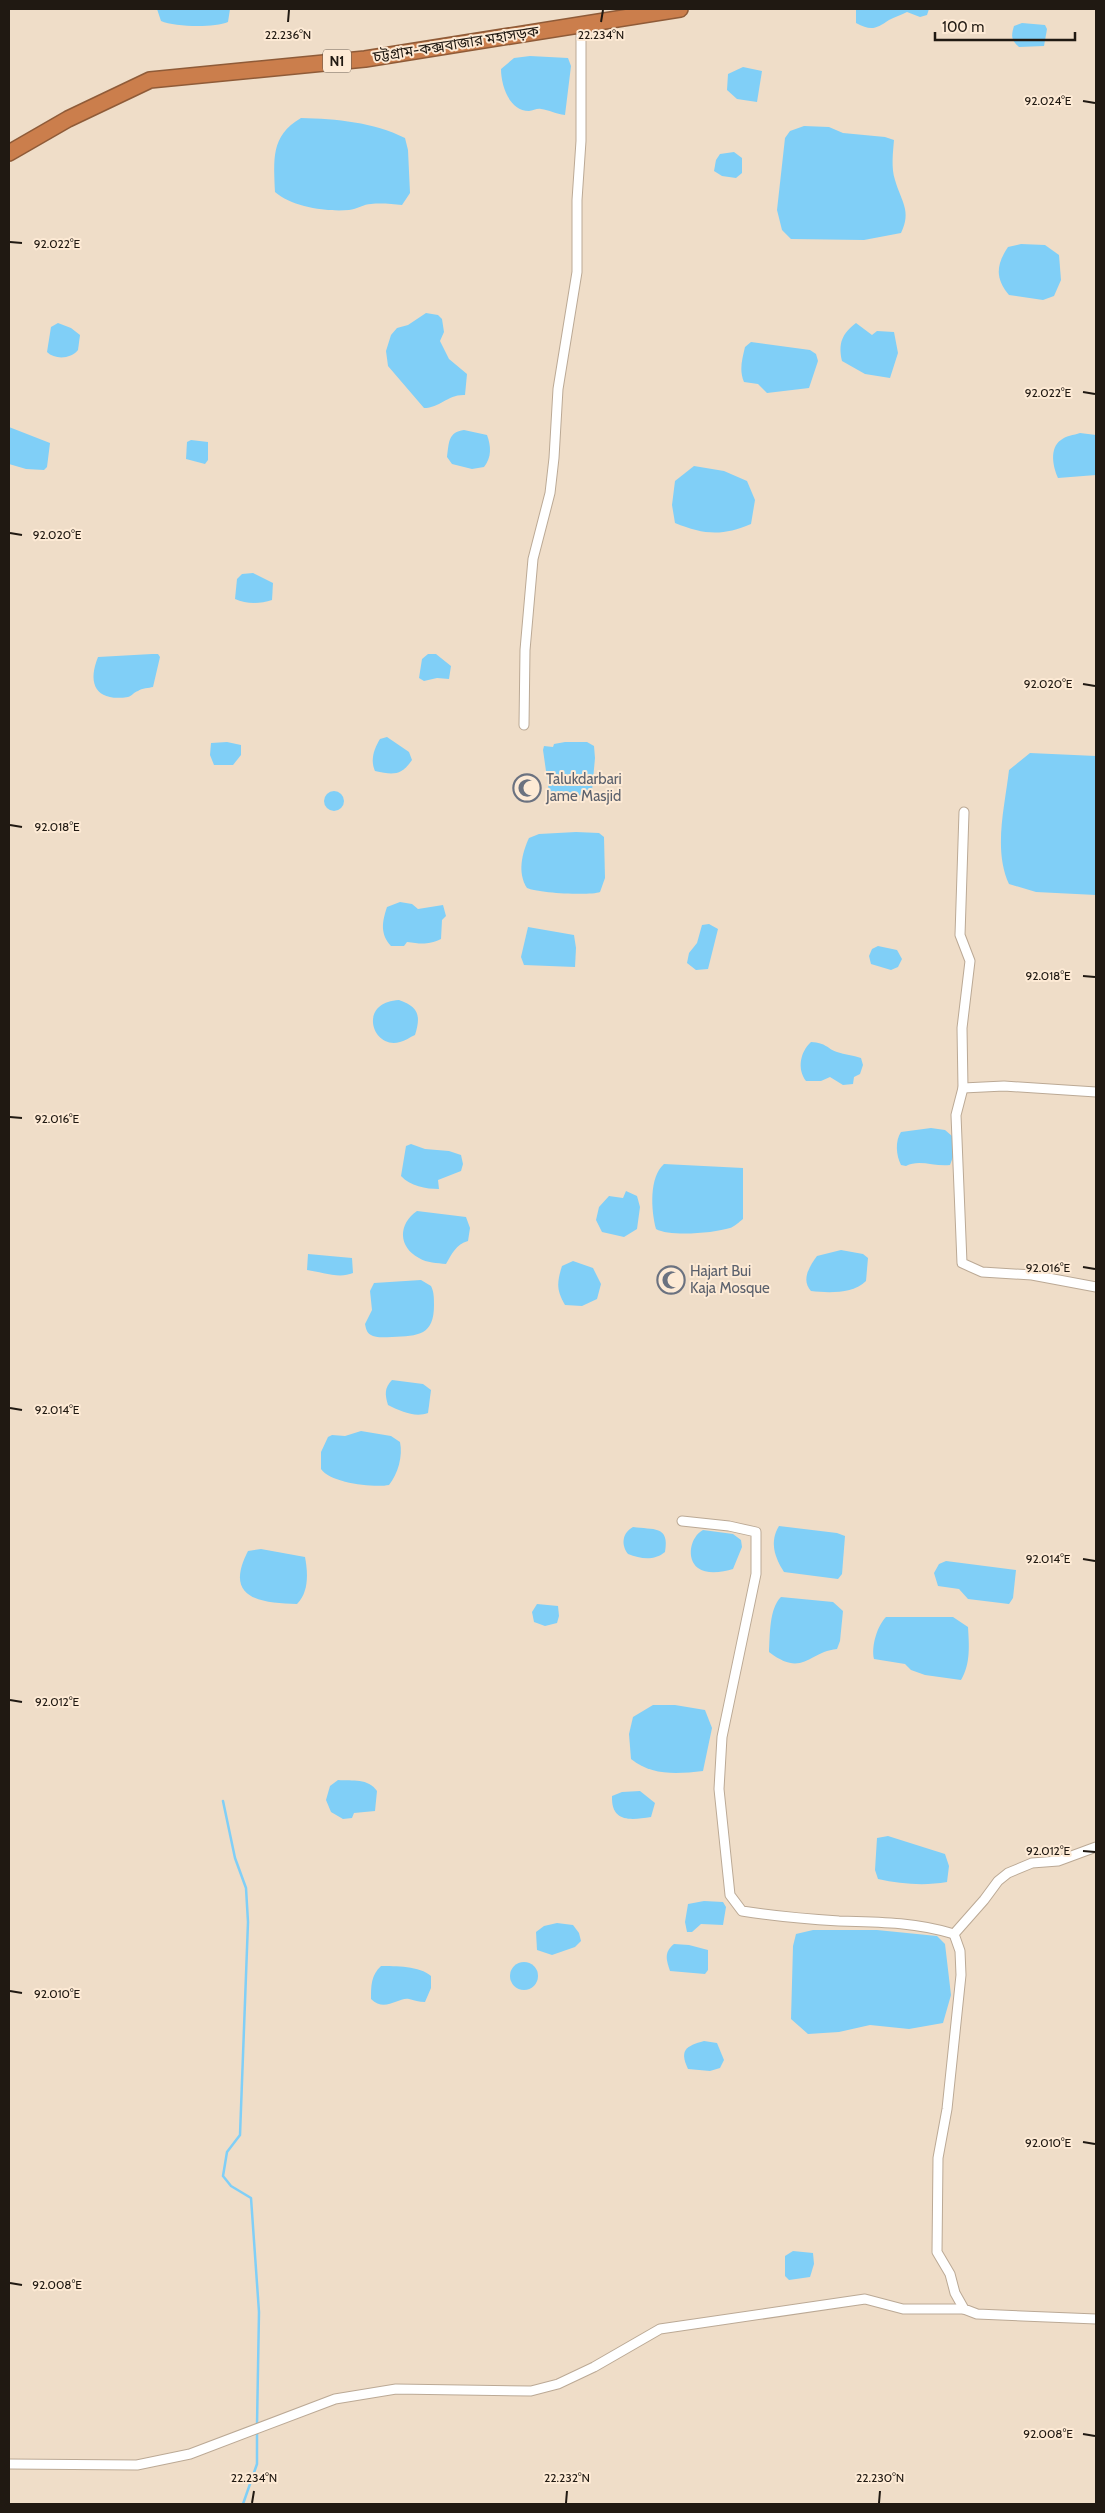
<svg xmlns="http://www.w3.org/2000/svg" width="1105" height="2513" viewBox="0 0 1105 2513" font-family="Cabin,'Noto Sans Bengali',sans-serif">
	<style>
		.water { fill: #80cff7 }
		.lines { fill: none; stroke-linecap: round; stroke-linejoin: round }
		.stream { stroke: #80cff7; stroke-width: 2.5 }
		.street-casing { stroke: #bba995; stroke-width: 11 }
		.highway-casing { stroke: #8f5b38; stroke-width: 18 }
		.street { stroke: #fff; stroke-width: 9 }
		.highway { stroke: #cb7e4c; stroke-width: 15 }
		.ticks { fill: none; stroke: #201912; stroke-width: 2 }
		.labels { text-anchor: middle; stroke-width: 4; stroke-linejoin: round; paint-order: stroke }
		.shield { fill: #fdead5; stroke: #62584c; stroke-width: 1 }
		.shield-label { font-size: 14px; font-weight: bold; fill: #201912 }
		.street-label { font-size: 15px; fill: #201912; stroke: #fdead5 }
		.worship-label { font-size: 15px; fill: #5b616d; stroke: #fdead5; text-anchor: start }
		.ticks-label { font-size: 12px; text-anchor: middle; fill: #201912; stroke: #fdead5; stroke-width: 4; stroke-linejoin: round; paint-order: stroke }
	</style>
	<rect width="100%" height="100%" fill="#efddc8"/>
	<g class="water">
		<path d="M157,9H230L228,22C214,28 175,27 161,21Z"/>
		<path d="M856,9H929L927,15L920,17L907,12C902,15 894,17 889,20C876,29 871,31 856,23Z"/>
		<path d="M1022,23L1045,25L1047,29L1044,46L1019,47C1011,40 1011,36 1014,26Z"/>
		<path d="M530,56L568,58L571,66L565,115C556,114 549,110 541,109C537,108 533,111 529,111C509,111 501,85 501,69L514,58Z"/>
		<polygon points="743,67 762,71 757,102 737,99 727,90 728,74"/>
		<path d="M301,118C337,119 373,122 405,138L408,150L410,193L402,205C392,204 381,203 371,204C364,204 357,209 349,210C326,212 292,207 275,192C274,160 270,136 301,118Z"/>
		<path d="M804,126L829,127L843,133L885,137L894,140C893,152 891,168 895,180C901,201 912,211 901,233L864,240L791,239L782,230L777,210L785,138L790,131Z"/>
		<polygon points="734,152 742,158 742,173 736,178 722,176 714,171 716,160 720,154"/>
		<path d="M1021,244L1045,245L1059,255L1061,280L1054,296L1043,300L1009,295C995,278 996,265 1008,247Z"/>
		<path d="M426,313L438,315L442,319L444,332L440,341L449,359L467,374L465,395C448,394 440,408 424,408L388,366L386,351L391,335L397,328L408,325Z"/>
		<path d="M58,323L71,328L80,335L78,350C71,359 55,360 47,352L51,327Z"/>
		<path d="M856,323L872,335L877,331L894,332L898,353L890,378L865,374L842,361C838,343 842,334 856,323Z"/>
		<path d="M751,342L810,350L816,354L818,361L809,388L767,393L758,384L744,382C739,370 742,360 745,347Z"/>
		<polygon points="9,427 50,443 47,467 44,470 26,469 9,464"/>
		<path d="M464,430L487,435C491,446 492,457 484,467L472,469L452,464L447,457C449,443 448,432 464,430Z"/>
		<path d="M1080,433L1096,435V475L1058,478C1053,467 1049,448 1061,440C1065,436 1074,435 1080,433Z"/>
		<polygon points="191,440 208,442 208,460 205,464 186,459 187,442"/>
		<path d="M694,466L724,471L747,481L755,500L751,524C723,536 704,535 675,523L672,505L675,481Z"/>
		<path d="M253,573L273,583L272,600C260,604 246,604 235,599L237,579L242,574Z"/>
		<path d="M152,654H158L160,657L153,687C149,688 142,688 138,691C134,692 132,696 128,697C96,702 87,684 98,657Z"/>
		<polygon points="428,654 436,654 451,666 449,679 437,678 424,681 419,678 422,659"/>
		<path d="M387,737L409,752L412,760C401,776 393,775 375,771C370,760 374,749 380,739Z"/>
		<polygon points="227,742 241,745 241,755 233,765 214,765 210,755 211,743"/>
		<polygon points="565,742 587,742 594,746 595,758 592,791 586,796 549,792 543,750 544,746 553,747 554,744"/>
		<path d="M1030,753L1096,756V895L1036,892L1009,884C993,850 1005,806 1009,770Z"/>
		<circle cx="334" cy="801" r="10"/>
		<path d="M576,832L599,833L604,837L605,878L600,892C590,896 537,893 527,888C517,873 522,853 529,838L539,834Z"/>
		<path d="M400,902L412,904L418,909L443,905L446,916L442,920L441,939C428,945 421,944 407,942L404,946H391C380,934 382,922 387,907Z"/>
		<polygon points="709,924 718,929 708,969 696,970 687,963 689,953 697,943 702,925"/>
		<polygon points="528,927 574,935 576,948 575,967 524,965 521,957"/>
		<polygon points="878,946 897,950 902,959 898,967 891,970 871,964 869,956 872,949"/>
		<path d="M399,1000C419,1007 421,1016 415,1035C410,1037 405,1041 400,1042C372,1050 357,1002 399,1000Z"/>
		<path d="M811,1042C827,1043 826,1048 837,1052C845,1055 853,1055 861,1058L863,1065L860,1074L854,1077L853,1084L843,1085L830,1077L821,1081H806C797,1069 800,1052 811,1042Z"/>
		<path d="M931,1128L945,1130L952,1136L954,1154L950,1165C935,1167 919,1159 906,1166L901,1165C896,1155 895,1141 901,1132Z"/>
		<path d="M411,1144L425,1149L449,1151L461,1155L463,1164L461,1171L438,1180L439,1189C426,1189 410,1186 401,1176L406,1146Z"/>
		<path d="M664,1164L743,1168V1219C739,1222 734,1227 730,1228C714,1233 670,1237 656,1229C651,1210 649,1177 664,1164Z"/>
		<polygon points="626,1191 637,1196 640,1207 637,1229 624,1237 602,1232 596,1220 599,1207 609,1196 623,1198"/>
		<path d="M417,1211L466,1217L470,1228L468,1241C456,1244 452,1254 446,1264C437,1263 427,1263 419,1258C398,1247 398,1224 417,1211Z"/>
		<path d="M841,1250L863,1254L868,1258L866,1281C853,1294 828,1293 811,1291C801,1280 809,1267 817,1256Z"/>
		<path d="M308,1254L352,1258L353,1273C339,1279 322,1272 307,1270Z"/>
		<path d="M573,1261L593,1268L601,1284L597,1299L582,1306L565,1305C556,1290 557,1282 562,1266Z"/>
		<path d="M421,1280L431,1286C434,1292 434,1298 434,1305C434,1335 419,1336 392,1337C386,1337 378,1338 373,1336C367,1334 366,1329 365,1324L372,1310L370,1291L374,1283Z"/>
		<path d="M392,1380L423,1384L431,1390L428,1413C415,1418 400,1411 388,1405C385,1395 384,1388 392,1380Z"/>
		<path d="M361,1431L391,1436L400,1442C403,1456 398,1474 389,1485C374,1488 330,1483 321,1469V1452L328,1437L332,1435L345,1436Z"/>
		<path d="M779,1526L837,1533L845,1536L842,1574L838,1579L784,1572C775,1558 769,1542 779,1526Z"/>
		<path d="M633,1527C653,1530 670,1525 665,1552C654,1561 641,1559 628,1554C621,1545 622,1533 633,1527Z"/>
		<path d="M703,1530L733,1534L741,1540L742,1547L733,1569C723,1572 707,1575 698,1568C686,1559 690,1537 703,1530Z"/>
		<path d="M261,1549L305,1557C308,1573 309,1592 297,1604C261,1603 223,1599 248,1551Z"/>
		<polygon points="946,1561 1016,1570 1013,1598 1009,1604 968,1599 959,1589 938,1586 934,1573 939,1564"/>
		<path d="M781,1597L833,1602L843,1611L840,1641L837,1649C808,1652 803,1678 769,1652C770,1637 769,1608 781,1597Z"/>
		<polygon points="537,1604 558,1606 559,1616 557,1623 545,1626 534,1622 532,1612"/>
		<path d="M886,1617H953L968,1627C969,1644 971,1664 961,1680L925,1675L911,1670L905,1664L874,1659C871,1647 877,1626 886,1617Z"/>
		<path d="M653,1705H675L705,1710L712,1728L703,1771C677,1774 652,1776 631,1759L629,1734L633,1717Z"/>
		<path d="M338,1780C353,1781 368,1778 377,1791L375,1811L354,1813L352,1818L343,1819L331,1812L326,1800L330,1786Z"/>
		<path d="M640,1791L655,1803L651,1817C631,1820 611,1823 612,1796L622,1792Z"/>
		<path d="M888,1836L945,1854L949,1866L947,1882C924,1886 901,1884 878,1879L875,1870L877,1838Z"/>
		<polygon points="704,1901 723,1902 726,1907 723,1925 701,1924 692,1932 687,1932 685,1922 688,1904"/>
		<polygon points="557,1923 573,1925 579,1933 581,1941 575,1947 552,1955 537,1950 536,1932 544,1926"/>
		<polygon points="813,1930 877,1930 937,1936 945,1944 951,1995 943,2023 909,2029 870,2025 839,2032 808,2034 791,2019 793,1946 796,1934"/>
		<path d="M674,1944L689,1945L708,1950V1970L705,1974L670,1971C666,1959 664,1952 674,1944Z"/>
		<circle cx="524" cy="1976" r="14"/>
		<path d="M381,1966C395,1966 420,1966 431,1976V1988L425,2002C419,2002 414,2000 409,1999C398,1997 385,2013 371,1999C371,1986 371,1975 381,1966Z"/>
		<path d="M704,2041L717,2043L724,2060L720,2068L710,2071L688,2069C679,2050 686,2046 704,2041Z"/>
		<polygon points="793,2251 813,2253 814,2264 810,2277 789,2280 785,2276 785,2256"/>
	</g>
	<g class="lines">
		<g class="stream">
			<polyline points="223,1801 235,1858 246,1888 248,1922 240,2135 227,2152 223,2176 231,2186 251,2198 259,2312 257,2425"/>
			<polyline points="243,2504 257,2464 257,2431"/>
		</g>
		<g class="street-casing">
			<g id="street">
				<polyline points="524,725 525,650 533,559 550,493 554,458 558,389 577,272 577,200 581,141 581,24"/>
				<polyline points="964,812 960,935 970,961 962,1028 963,1088 956,1115 962,1263 982,1272 1032,1275 1096,1287"/>
				<polyline points="963,1088 1004,1086 1096,1092"/>
				<path d="M682,1521L729,1526L756,1532V1574L722,1737L719,1789L730,1895L742,1911C774,1916 806,1919 839,1921C878,1922 915,1922 954,1934"/>
				<polyline points="1096,1847 1058,1861 1032,1863 1008,1873 998,1881 984,1900 954,1934 960,1951 961,1975 947,2109 938,2158 937,2252 950,2274 955,2293 964,2309 977,2314 1096,2319"/>
				<polyline points="9,2464 137,2465 190,2454 335,2399 396,2389 531,2391 558,2384 594,2367 660,2329 865,2299 903,2309 964,2309"/>
			</g>
		</g>
		<g class="highway-casing">
			<polyline id="highway" points="9,153 68,119 150,80 365,59 680,9"/>
		</g>
		<use href="#street" class="street"/>
		<use href="#highway" class="highway"/>
	</g>
	<path class="ticks" d="M288,22L289,10M601,22L603,10M1083,101L1095,103M10,242L22,243M1083,392L1095,394M10,533L22,535M1083,684L1095,686M10,825L22,827M1083,976L1095,977M10,1117L22,1118M1083,1267L1095,1269M10,1408L22,1410M1083,1559L1095,1561M10,1700L22,1702M1083,1851L1095,1852M10,1991L22,1993M1083,2142L1095,2144M10,2283L22,2285M1083,2434L1095,2436M252,2503L254,2491M566,2503L567,2491M879,2503L880,2491"/>
	<defs>
		<g id="mosque-ring" transform="scale(1.4375)"><circle r="9.5" fill="#fdead5" stroke="#6b7280" stroke-width="1.5"/><path d="M3.5-4.9A6 6 0 1 0 3.5 4.9A5 5 0 1 1 3.5-4.9Z" fill="#6b7280"/></g>
	</defs>
	<g fill-rule="evenodd">
		<use href="#mosque-ring" x="527" y="788"/>
		<use href="#mosque-ring" x="671" y="1280"/>
	</g>
	<g class="labels">
		<rect class="shield" x="323" y="49.5" width="28" height="23" rx="4"/>
		<g class="shield-label">
			<text x="337" y="66">N1</text>
		</g>
		<g class="street-label">
			<text transform="translate(456 44) rotate(-9)" y="5">চট্টগ্রাম-কক্সবাজার মহাসড়ক</text>
		</g>
		<g class="worship-label">
			<text x="546" y="784">Talukdarbari<tspan x="546" dy="17">Jame Masjid</tspan></text>
			<text x="690" y="1276">Hajart Bui<tspan x="690" dy="17">Kaja Mosque</tspan></text>
		</g>
	</g>
	<g class="ticks-label">
		<text x="288" y="39">22.236°N</text>
		<text x="601" y="39">22.234°N</text>
		<text x="1048" y="105">92.024°E</text>
		<text x="57" y="248">92.022°E</text>
		<text x="1048" y="397">92.022°E</text>
		<text x="57" y="539">92.020°E</text>
		<text x="1048" y="688">92.020°E</text>
		<text x="57" y="831">92.018°E</text>
		<text x="1048" y="980">92.018°E</text>
		<text x="57" y="1123">92.016°E</text>
		<text x="1048" y="1272">92.016°E</text>
		<text x="57" y="1414">92.014°E</text>
		<text x="1048" y="1563">92.014°E</text>
		<text x="57" y="1706">92.012°E</text>
		<text x="1048" y="1855">92.012°E</text>
		<text x="57" y="1998">92.010°E</text>
		<text x="1048" y="2147">92.010°E</text>
		<text x="57" y="2289">92.008°E</text>
		<text x="1048" y="2438">92.008°E</text>
		<text x="254" y="2482">22.234°N</text>
		<text x="567" y="2482">22.232°N</text>
		<text x="880" y="2482">22.230°N</text>
	</g>
	<rect width="1105" height="2513" fill="none" stroke="#201912" stroke-width="20"/>
	<path d="M935 32v8h140v-8" fill="none" stroke="#201912" stroke-width="2.5"/>
	<text x="942" y="32" font-size="15" fill="#201912" stroke="#fdead5" stroke-width="4" paint-order="stroke">100 m</text>
</svg>
